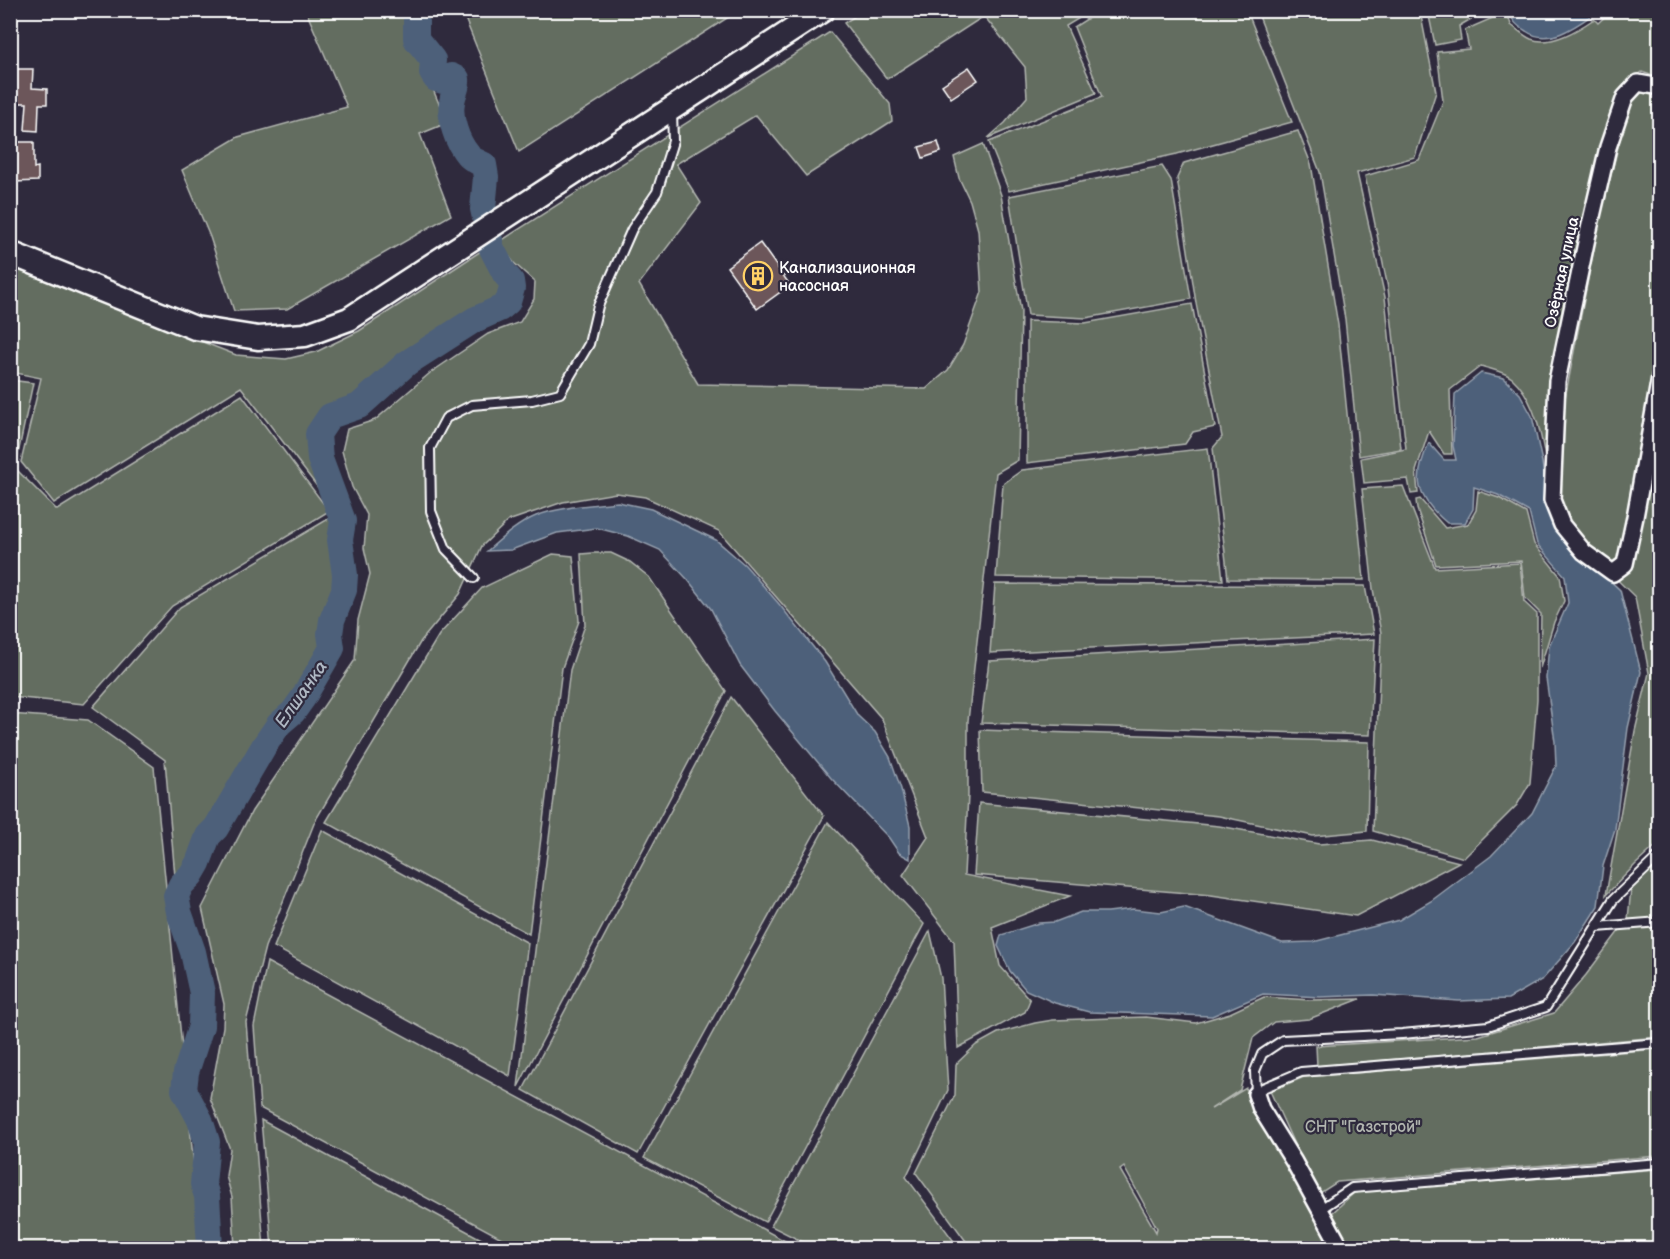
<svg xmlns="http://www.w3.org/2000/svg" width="1670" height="1259" viewBox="0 0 1670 1259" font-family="'Balsamiq Sans',sans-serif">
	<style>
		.green { fill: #646d61; stroke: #b2b6b0; stroke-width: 1.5; fill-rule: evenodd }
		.water { fill: #4e617a; stroke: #95a0af; stroke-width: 1.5 }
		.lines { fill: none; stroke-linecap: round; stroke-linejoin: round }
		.river { stroke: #4e617a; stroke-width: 26 }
		.building { fill: #6c565a; stroke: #fff; stroke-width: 1.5 }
		.lane-casing { stroke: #fff; stroke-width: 12 }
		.street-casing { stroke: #fff; stroke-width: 20 }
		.secondary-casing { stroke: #fff; stroke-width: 27 }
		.lane { stroke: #2f2a3d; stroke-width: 8 }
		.street { stroke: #2f2a3d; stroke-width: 15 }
		.secondary { stroke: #2f2a3d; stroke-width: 22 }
		.labels { text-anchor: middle; stroke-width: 4.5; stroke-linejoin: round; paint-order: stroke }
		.poi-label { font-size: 16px; fill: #fff; stroke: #2f2a3d; text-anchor: start }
		.street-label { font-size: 16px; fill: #fff; stroke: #2f2a3d }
		.park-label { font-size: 16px; fill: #b2b6b0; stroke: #2f2a3d }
		.water-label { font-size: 18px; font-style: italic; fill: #afb8c3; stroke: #2f2a3d }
	</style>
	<rect width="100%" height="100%" fill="#2f2a3d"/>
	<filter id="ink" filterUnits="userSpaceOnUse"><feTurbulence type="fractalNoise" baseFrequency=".0167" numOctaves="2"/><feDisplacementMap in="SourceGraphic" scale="12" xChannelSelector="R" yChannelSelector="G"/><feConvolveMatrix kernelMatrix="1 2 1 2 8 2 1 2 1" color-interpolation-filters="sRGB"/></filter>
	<g filter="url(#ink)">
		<g class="green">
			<polygon points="1101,10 1247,11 1292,122 1177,154 1009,191 989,142 1102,97 1074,27"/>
			<polygon points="306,11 411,11 412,39 447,123 420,134 451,215 287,309 234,311 210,237 182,170 238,137 347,107"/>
			<polygon points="462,11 738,11 519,152"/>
			<polygon points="863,11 1091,11 1066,26 1096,93 988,138 1005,123 1027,97 1025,67 984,16 887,79 844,23"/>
			<polygon points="1257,11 1420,11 1436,92 1415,157 1357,173 1385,297 1401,449 1359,456 1345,319 1320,172"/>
			<polygon points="1428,11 1485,10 1485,11 1459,26 1461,40 1435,45"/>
			<path d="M1492,11H1507L1511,25C1517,29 1524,36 1531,39C1551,47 1578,30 1594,19L1598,23L1611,11H1659V78L1642,72L1622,88L1583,220L1552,381L1550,488C1544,453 1540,403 1512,378C1505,372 1490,369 1481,366L1450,390L1452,454H1444L1429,431L1416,471L1418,493L1411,494L1408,479L1364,483L1361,458L1406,449L1388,288L1365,176L1419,160L1443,101L1437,52L1469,49L1465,30L1495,17Z"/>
			<polygon points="830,32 890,104 892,121 806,176 756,115 676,164 701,203 639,284 698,384 926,389 948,370 963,345 982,292 978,230 970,201 959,178 954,157 983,144 1001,195 1021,311 1018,460 996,473 968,721 968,795 964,875 1070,896 992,927 1000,966 1030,1000 1025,1012 958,1048 954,941 903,875 928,837 882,719 719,531 645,497 616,493 563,502 508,521 482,546 460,594 421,641 315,821 265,947 246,1022 264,1248 235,1248 232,1197 226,1176 230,1149 210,1098 223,1027 224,1004 202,908 252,811 355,660 358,620 370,574 364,548 367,515 352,487 342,451 347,429 375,420 430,373 488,334 520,322 534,299 535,282 514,263 499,242"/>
			<polygon points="1647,88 1660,96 1659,843 1635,865 1606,895 1635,731 1649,673 1635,597 1590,553 1560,515 1556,445 1599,222 1631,96"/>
			<polygon points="1298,131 1311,164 1338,325 1364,580 1228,579 1213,448 1222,437 1196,303 1177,178 1184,163"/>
			<polygon points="1162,166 1171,180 1191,299 1086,318 1028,315 1009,196"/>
			<polygon points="481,251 501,274 520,291 517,306 479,323 424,359 369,406 345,413 327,429 329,465 343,507 332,506 241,387 54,503 21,462 41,378 11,372 10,267 236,355 286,359 316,352 359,331"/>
			<polygon points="1192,304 1215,427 1193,432 1185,444 1027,463 1027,321 1085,323"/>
			<polygon points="10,380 33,383 15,468 57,510 242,395 329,511 172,606 84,704 11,697"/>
			<polygon points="1208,448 1223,580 996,577 1003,484 1022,470"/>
			<polygon points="1403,486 1435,568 1520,563 1524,602 1537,614 1537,699 1530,783 1517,805 1464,858 1373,831 1381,633 1373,589 1362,489"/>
			<polygon points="1478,491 1499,498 1526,513 1534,544 1560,576 1564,601 1554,622 1540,668 1541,614 1525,598 1521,561 1436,565 1417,509 1416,500 1420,499 1445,528 1468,524 1476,510"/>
			<polygon points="349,513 349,568 338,654 306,707 285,727 177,900 165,760 93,707 180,607 335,515"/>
			<polygon points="593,553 611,553 630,562 649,577 726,691 518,1087 570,670 585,625 581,554"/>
			<polygon points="553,554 573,556 579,621 562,668 529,934 326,822 439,635 482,588"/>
			<polygon points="995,584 1365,586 1374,634 990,653"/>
			<polygon points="1375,639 1370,735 981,723 989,661"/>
			<polygon points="731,697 824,816 638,1154 523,1090"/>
			<polygon points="10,714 88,720 154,767 202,1248 11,1248"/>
			<polygon points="980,730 1369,742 1367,831 1313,836 1219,816 982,792"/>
			<polygon points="979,803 1219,826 1319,844 1372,840 1459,862 1356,916 1211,895 974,875"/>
			<polygon points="828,822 924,924 765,1222 644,1158"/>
			<polygon points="322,830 528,943 510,1076 274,947"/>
			<polygon points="1659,863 1659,1037 1317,1066 1316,1046 1478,1036 1554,1013 1586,975 1628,919 1631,889"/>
			<polygon points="930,931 941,978 948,1090 906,1177 959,1248 815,1248 771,1226"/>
			<polygon points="267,962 798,1248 520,1248 260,1108 254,1026"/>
			<path d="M1264,997L1310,1000L1360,999L1309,1019L1274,1022L1253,1038L1240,1090L1211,1109L1246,1088L1336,1248H971L916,1173L955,1095L956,1064L976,1045L998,1033L1035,1023L1053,1020L1146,1017L1196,1023L1230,1013ZM1124,1167L1157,1228L1156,1232L1120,1170Z"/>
			<polygon points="1659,1049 1659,1156 1337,1182 1317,1195 1270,1091 1304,1077"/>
			<polygon points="261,1120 498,1248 272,1248"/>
			<polygon points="1659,1169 1659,1248 1351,1248 1331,1214 1355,1192"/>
		</g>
		<g class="water">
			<path d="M1509,11V10L1598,11C1579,24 1550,48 1526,31C1516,25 1513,22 1509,11Z"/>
			<path d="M1481,373L1504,378L1520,394L1532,416L1542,462L1547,500L1574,547L1620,590L1641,672L1628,728L1615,829L1603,866L1598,906L1575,942L1543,979L1508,999L1459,1001L1373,995L1320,997L1263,994L1212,1016L1089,1012L1055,1003L1026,990L1010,971L998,946L1001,935L1039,923L1055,922L1081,912H1108L1133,909L1161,912L1184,907L1282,943L1313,942L1399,920L1431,901L1491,856L1532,813L1556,766L1555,742L1546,678L1549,646L1568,603L1565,576L1537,544L1529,512L1498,495L1474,487L1473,509L1465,523H1447C1416,497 1412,480 1429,443L1444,460H1456L1453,446L1455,394Z"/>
			<path d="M618,502L651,509L716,540L745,565L779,604L825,662L858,716L875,732L890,757L901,789L910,826V859L899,853L889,838L831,778L775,711L740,665L711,609L688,580L660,550L628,536L597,528L557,533L511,550L487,551C502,538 517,524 536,516C557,507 594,505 618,502Z"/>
		</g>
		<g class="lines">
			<path class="river" d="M210,1248L207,1196L203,1184L207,1142L200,1120L184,1090L186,1072L201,1026L202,993L193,952L179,912L176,896L181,885L191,875L198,863L208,836L216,828L264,746L279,724L293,712L303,698L332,648L330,634L332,620L344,590L345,575L340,540L343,521L320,459L318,434L330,416L359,406L407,363L474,320L501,308L508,302L512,288L511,281L505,274L492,249L483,209L486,177L484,165C478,162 471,159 468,155C457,142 449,119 452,102C453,93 458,88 457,79L451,76L443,81L436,79L432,73L433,60L416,39V10"/>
		</g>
		<g class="building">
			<polygon points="969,67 978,80 951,98 942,85"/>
			<polygon points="16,69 33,69 32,88 47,89 47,104 39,104 38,131 25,130 27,103 15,103"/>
			<polygon points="12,142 34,142 34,168 38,167 38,181 14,182"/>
			<polygon points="938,142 941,152 923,158 919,147"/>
			<polygon points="760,243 790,285 757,309 727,267"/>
		</g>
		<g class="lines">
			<g class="lane-casing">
				<g id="lane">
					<polyline points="474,578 446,549 431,511 430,448 446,418 472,405 532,400 560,393 589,344 598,306 632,229 657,192 673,141 672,113"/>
					<polyline points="1597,927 1660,922"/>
					<polyline points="1256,1094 1255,1071 1262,1054 1283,1040 1402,1034 1488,1026 1546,1007 1613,900 1660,855"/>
					<polyline points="1256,1094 1263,1088 1301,1072 1660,1043"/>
					<polyline points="1319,1210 1352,1188 1660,1163"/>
				</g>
			</g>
			<g class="street-casing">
				<g id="street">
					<polyline points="1660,87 1638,83 1625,97 1608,147 1587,238 1557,381 1552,500 1562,525 1584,552 1613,573 1625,564 1635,517 1660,377"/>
					<polyline points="1256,1094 1261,1109 1294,1162 1341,1248"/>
				</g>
			</g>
			<g class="secondary-casing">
				<polyline id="secondary" points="10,253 195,328 258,338 305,335 349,319 823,10"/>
			</g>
			<use href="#lane" class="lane"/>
			<use href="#street" class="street"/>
			<use href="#secondary" class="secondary"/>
		</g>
	</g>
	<defs>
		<g id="building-ring" transform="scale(1.5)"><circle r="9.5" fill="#2f2a3d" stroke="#ffd166" stroke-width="1.5"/><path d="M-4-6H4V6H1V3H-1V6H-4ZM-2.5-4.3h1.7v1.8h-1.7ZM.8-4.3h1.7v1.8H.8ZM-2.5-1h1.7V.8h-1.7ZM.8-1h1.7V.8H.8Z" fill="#ffd166"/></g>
	</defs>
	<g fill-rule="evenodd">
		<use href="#building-ring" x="758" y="276"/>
	</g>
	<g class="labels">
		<g class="poi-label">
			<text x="779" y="273">Канализационная<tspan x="779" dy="18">насосная</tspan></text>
		</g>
		<g class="street-label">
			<text transform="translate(1561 272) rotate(-78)" y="6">Озёрная улица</text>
		</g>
		<g class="park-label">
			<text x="1363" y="1132">СНТ "Газстрой"</text>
		</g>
		<g class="water-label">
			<text transform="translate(301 694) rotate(-55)" y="6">Елшанка</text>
		</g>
	</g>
	<rect width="1670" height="1259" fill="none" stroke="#2f2a3d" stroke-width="36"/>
	<rect x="18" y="18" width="1634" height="1223" fill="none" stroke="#fff" stroke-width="2" filter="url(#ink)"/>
</svg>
